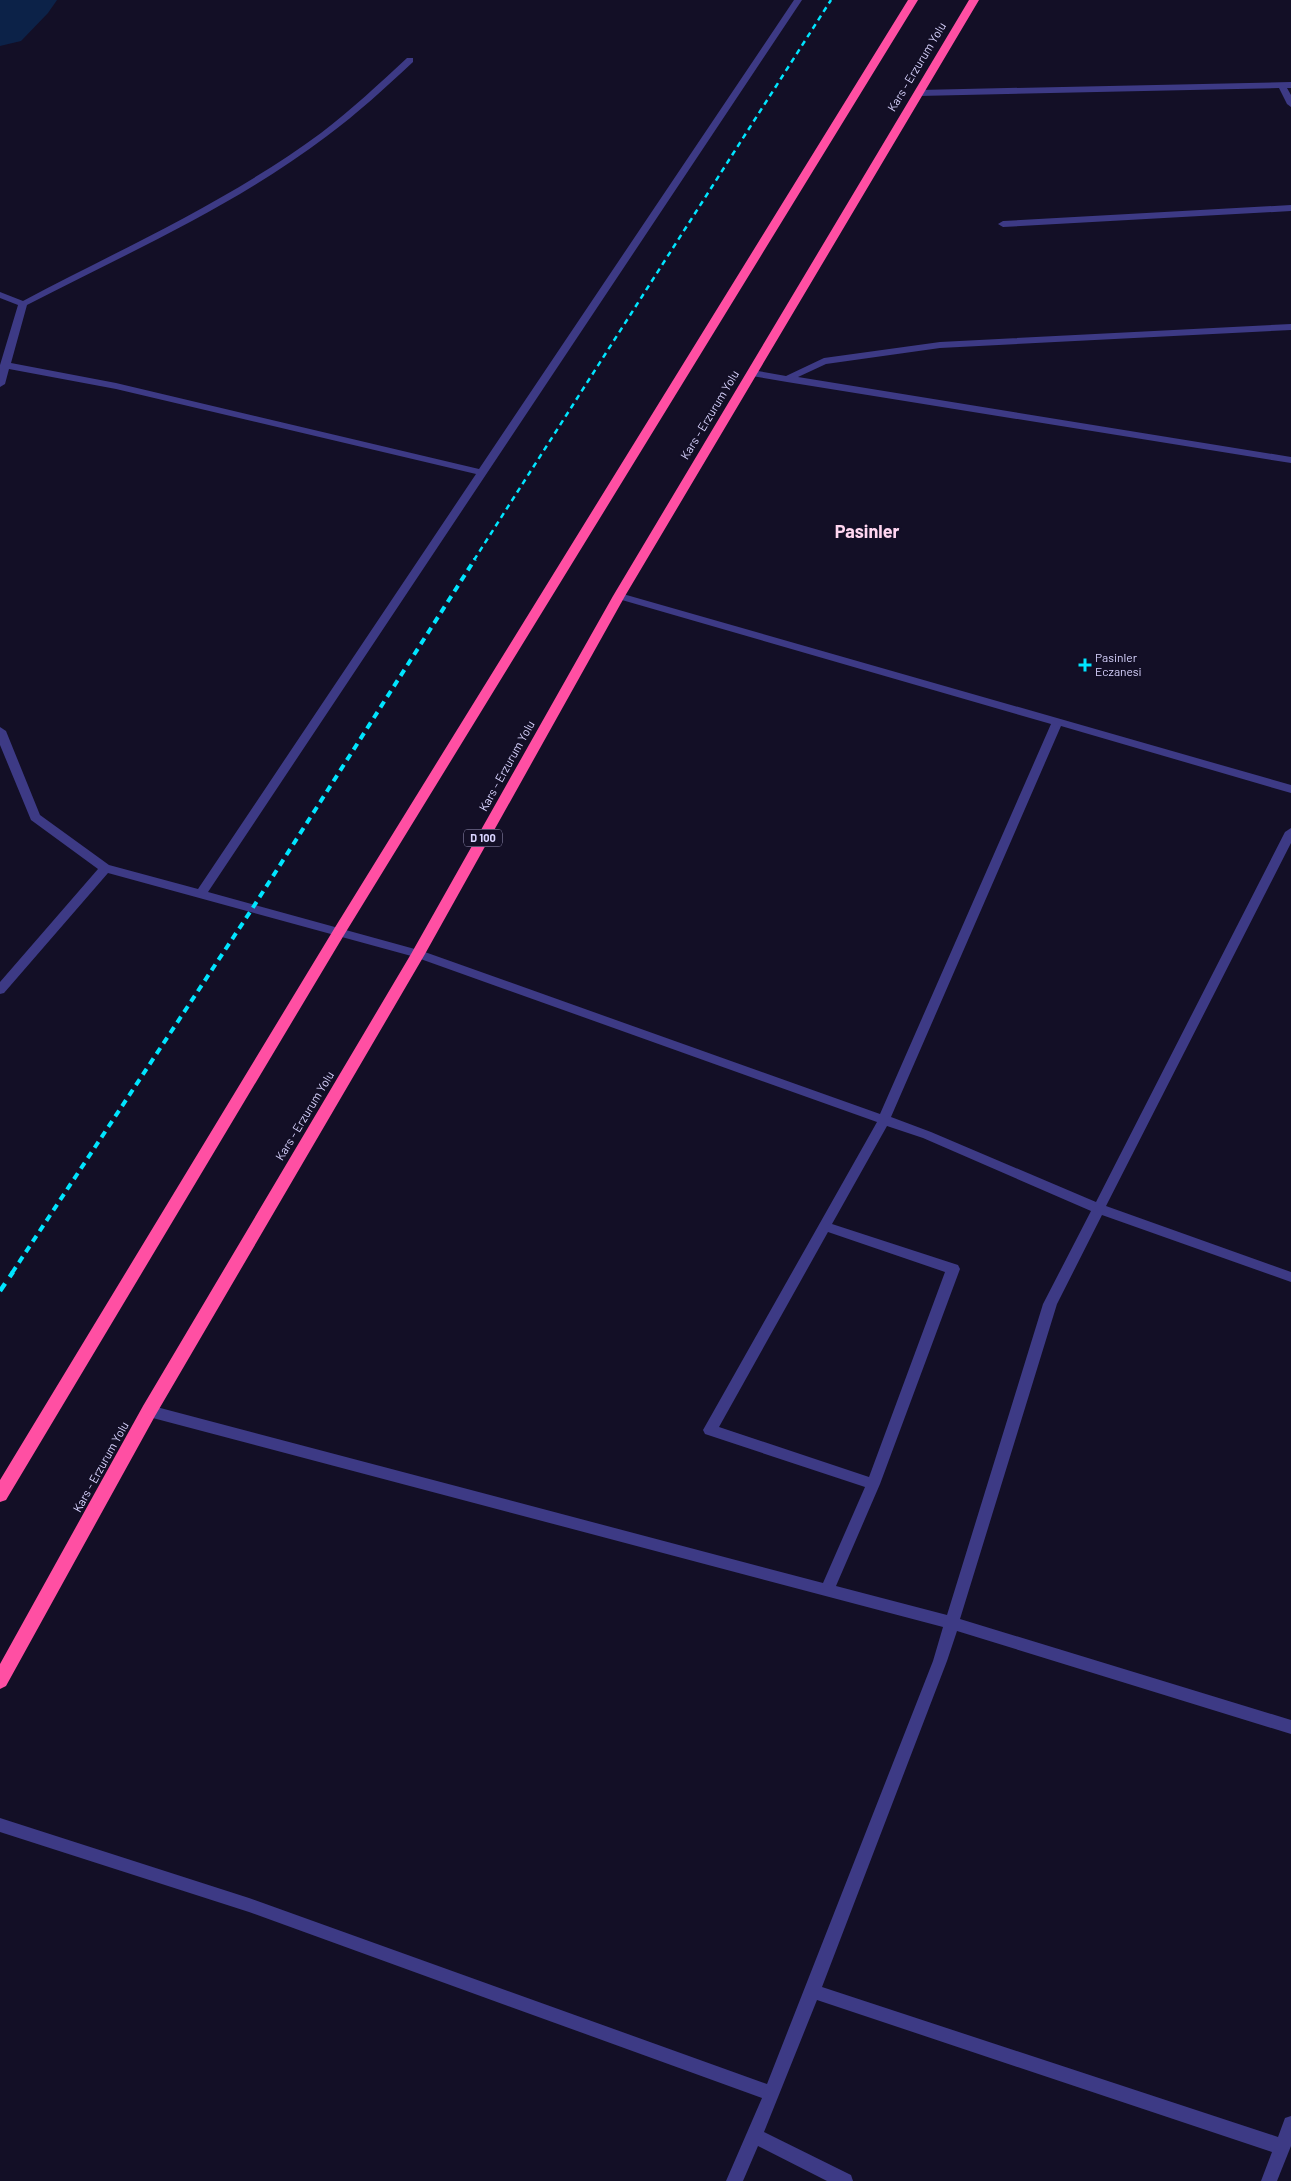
<svg xmlns="http://www.w3.org/2000/svg" width="1291" height="2181" viewBox="0 0 1291 2181" font-family="Barlow,sans-serif">
	<style>
		.lines { fill: none; stroke-linecap: round; stroke-linejoin: round }
		.river { fill: #0c2248; fill-rule: evenodd }
		.minor { fill: #3d3a85; fill-rule: evenodd }
		.highway { fill: #ff4fa3; fill-rule: evenodd }
		.rail-far2 { stroke: #00e5ff; stroke-width: 2.5; stroke-dasharray: 5.5 4.5; stroke-linecap: butt }
		.rail-far1 { stroke: #00e5ff; stroke-width: 4; stroke-dasharray: 7 5.5; stroke-linecap: butt }
		.rail { stroke: #00e5ff; stroke-width: 4.5; stroke-dasharray: 9 8; stroke-linecap: butt }
		.poi-dot { fill: #00e5ff; stroke: #130f26; stroke-width: 2 }
		.labels { text-anchor: middle; stroke-width: 4; stroke-linejoin: round; paint-order: stroke }
		.shield { fill: #130f26; stroke: #9e99be; stroke-width: 1 }
		.shield-label { font-size: 11px; font-weight: bold; fill: #d9d4ff }
		.street-label { font-size: 12px; fill: #d9d4ff; stroke: #130f26 }
		.poi-label { font-size: 12px; fill: #d9d4ff; stroke: #130f26; text-anchor: start }
		.district-label { font-size: 18px; font-weight: bold; fill: #ffd6f0; stroke: #130f26 }
	</style>
	<rect width="100%" height="100%" fill="#130f26"/>
	<g class="lines">
		<polygon class="river" points="0,0 57,0 48,13 21,41 0,46"/>
		<g class="minor">
			<path d="M794,0H802L208,892L422,951L880,1114L1051,724L615,598L614,596L615,594H623L1291,785V793L1061,726L891,1117L931,1132L1096,1202L1285,832L1291,828V843L1106,1206L1291,1272V1282L1102,1215L1057,1304L960,1619L1291,1720V1734L957,1631L947,1661L822,1987L1278,2137L1285,2118L1291,2116V2146L1277,2181H1261L1272,2152L817,2000L764,2132L851,2175L853,2181H827L758,2146L743,2181H726L762,2098L249,1912L0,1832V1818L249,1898L767,2084L933,1661L943,1627L149,1417L144,1415L142,1411L144,1407L149,1405L823,1583L865,1487L705,1434L703,1430L877,1122L415,957L108,873L4,993L0,994V982L98,869L31,820L0,745V727L6,731L40,815L109,865L198,889L476,474L116,389L9,369L5,384L0,387V365L18,305L0,298V292L23,301C123,248 229,201 321,133C351,110 379,84 407,58H413V62C385,88 358,113 327,136C236,205 128,253 27,305L11,363L116,383L479,469ZM887,1126L923,1138L1091,1211L1043,1304L947,1615L836,1586L880,1484L960,1269L958,1265L832,1224ZM828,1232L945,1272L869,1477L719,1427Z"/>
			<polygon points="1291,82 1291,88 1287,88 1291,95 1291,107 1287,104 1279,88 919,96 915,93 919,90"/>
			<polygon points="1291,205 1291,211 1003,227 998,224 1003,221"/>
			<polygon points="1291,324 1291,330 940,348 826,364 798,377 1291,457 1291,463 787,382 752,376 747,373 752,370 786,376 824,358 940,342"/>
		</g>
		<g class="highway">
			<polygon points="908,0 918,0 344,935 6,1500 0,1502 0,1480 334,929"/>
			<polygon points="969,0 979,0 625,596 425,954 155,1416 6,1686 0,1689 0,1664 143,1406 411,954 613,596"/>
		</g>
		<polyline class="rail-far2" points="474,560 831,0"/>
		<polyline class="rail-far1" points="12,1273 252,909 475,559"/>
		<polyline class="rail" points="0,1291 13,1272"/>
	</g>
	<path class="poi-dot" d="M1082.5 657.5h5v5h5v5h-5v5h-5v-5h-5v-5h5z"/>
	<g class="labels">
		<rect class="shield" x="464" y="829.5" width="38" height="17" rx="4"/>
		<g class="shield-label">
			<text x="483" y="842">D 100</text>
		</g>
		<g class="street-label">
			<text transform="translate(917 67) rotate(-59)" y="4">Kars - Erzurum Yolu</text>
			<text transform="translate(710 415) rotate(-59)" y="4">Kars - Erzurum Yolu</text>
			<text transform="translate(507 766) rotate(-61)" y="4">Kars - Erzurum Yolu</text>
			<text transform="translate(305 1116) rotate(-59)" y="4">Kars - Erzurum Yolu</text>
			<text transform="translate(101 1467) rotate(-61)" y="4">Kars - Erzurum Yolu</text>
		</g>
		<g class="poi-label">
			<text x="1095" y="662">Pasinler<tspan x="1095" dy="14">Eczanesi</tspan></text>
		</g>
		<g class="district-label">
			<text x="867" y="538">Pasinler</text>
		</g>
	</g>
</svg>
